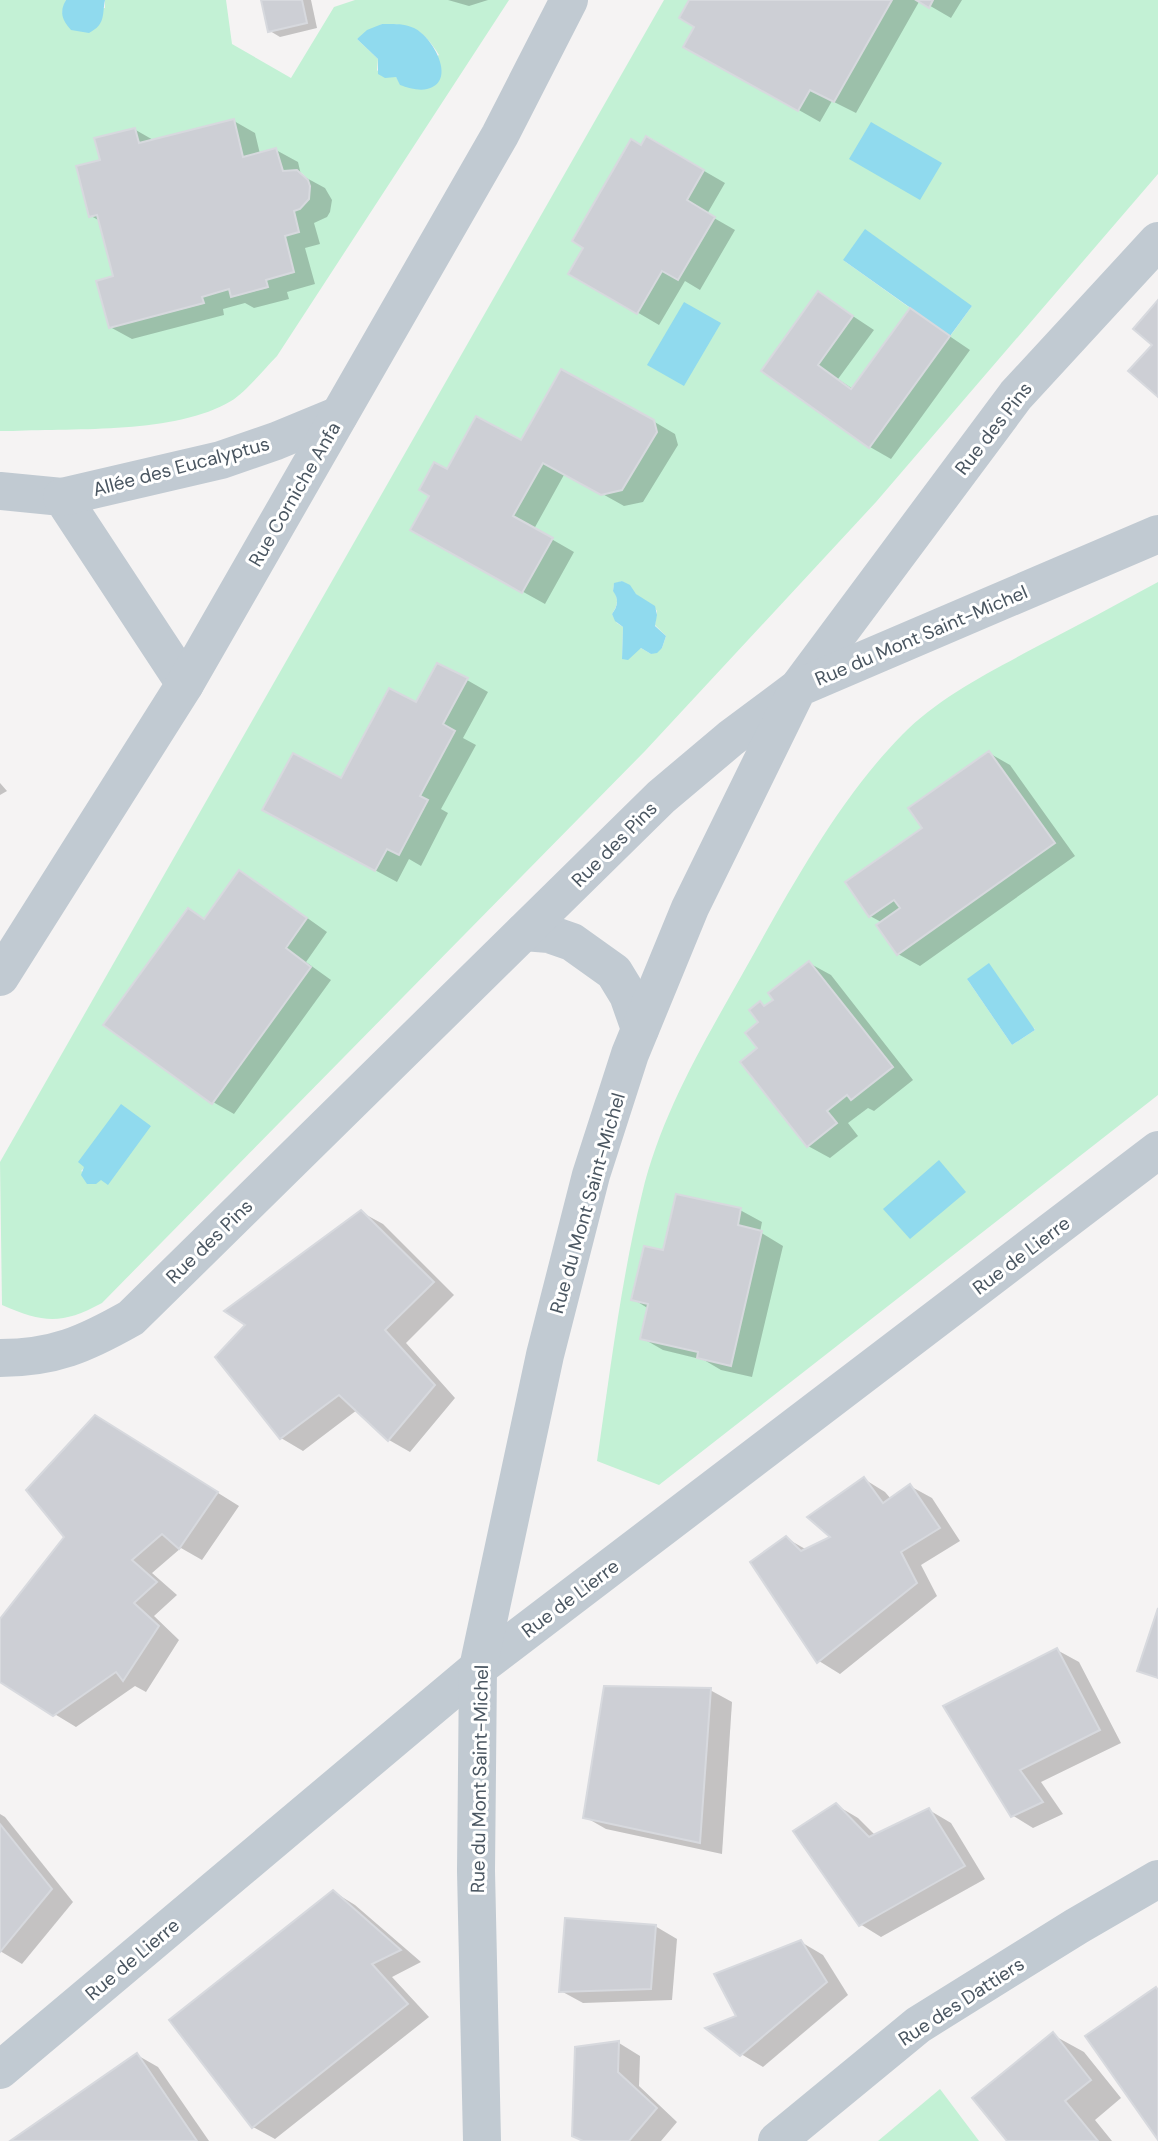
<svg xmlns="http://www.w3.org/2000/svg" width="1158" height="2141" viewBox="0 0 1158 2141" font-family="'DM Sans',sans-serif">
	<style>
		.green { fill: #c3f1d5; fill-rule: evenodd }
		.water { fill: #90daee }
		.shadow { fill: #0003 }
		.building { fill: #cdcfd5; stroke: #d7d9de; stroke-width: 2 }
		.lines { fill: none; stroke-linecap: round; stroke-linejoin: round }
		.street { stroke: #c1cad2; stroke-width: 38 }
		.labels { text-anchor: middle; stroke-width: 6; stroke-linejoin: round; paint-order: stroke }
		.street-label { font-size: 19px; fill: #4a5661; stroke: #fff }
	</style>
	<rect width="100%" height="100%" fill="#f5f3f3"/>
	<g class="green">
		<path d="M0,0H66L62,13L105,8V0H226L232,44L291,78L334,7L355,0H509L277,356C264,369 246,392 231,401C176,434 76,428 13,431H0ZM382,24C412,24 423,29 439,55L398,80L396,77L382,76L377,70L378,59L357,39ZM234,119L243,157L276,148L283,171L297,170C316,180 314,204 294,211L299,232L285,236L294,273L266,280L268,288L232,297L229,289L202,297L203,304L109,328L96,281L113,276L97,215L89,217L76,166L100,160L94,138L134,128L139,143Z"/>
		<path d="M664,0H689L694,27L683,47L798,111L810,90L834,102L892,0H916L929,7L934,0H1158V174L876,502L645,751L102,1303C61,1325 44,1323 2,1305L0,1162ZM647,136L704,170L687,200L715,217L678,279L662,271L637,314L568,274L583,248L572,240L631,139L641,145ZM843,260L972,306L869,448L761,371L818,291L853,317L818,365L851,389L910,308ZM561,369L654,420L657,432L621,490L601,495L543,463L513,516L553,538L522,593L410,530L429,496L419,490L434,462L447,469L476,416L521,440ZM622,581C629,586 631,590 637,595C645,602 649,600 657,611L655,625L666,636L662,648L651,654L641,648L622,659L623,627L617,623L612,614C618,605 619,599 613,590L614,584ZM437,663L467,678L443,724L455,731L420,796L428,800L399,855L387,849L375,871L262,810L293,753L341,778L389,688L416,702ZM240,870L306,918L286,948L311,967L212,1103L104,1025L187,908L204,919ZM151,1125L101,1180L81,1171L84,1168Z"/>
		<path d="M1158,582V1095L659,1485L597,1461C610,1372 621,1281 642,1194C661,1114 703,1044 743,973C788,893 837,801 902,735C939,697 990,672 1036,647C1077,626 1117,604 1158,582ZM909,808L1054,843L897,955L876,926L900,908L894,900L869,917L845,882L922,828ZM809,961L892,1067L851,1099L847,1095L827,1111L837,1123L807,1147L740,1062L757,1048L745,1033L758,1022L749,1010L760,1002L764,1006L773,1000L768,993ZM967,979L1035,1029V1030L1012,1045ZM676,1194L741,1208L738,1225L762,1232L731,1366L698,1358V1352L640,1339L648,1304L631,1300L644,1246L663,1250Z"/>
		<polygon points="940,2089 979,2141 878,2141"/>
	</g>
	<g class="water">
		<path d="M66,0H105C102,15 106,24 89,33L71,30C62,20 59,12 66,0Z"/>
		<path d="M382,24C392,24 404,23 414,28C433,37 458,82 427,89C419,91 408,88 400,85L396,77L385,78L378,74V59L357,39L367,30Z"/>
		<polygon points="871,122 942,163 920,200 849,159"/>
		<polygon points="865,229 972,306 950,336 843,260"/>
		<polygon points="684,302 721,323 684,386 647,365"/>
		<path d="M622,581L630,585L636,594L655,606L657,615L655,626L666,636L662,648L657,653L651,654L641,648L628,660L622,659L623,627L615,621L612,614C618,606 619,599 613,591L614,583Z"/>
		<polygon points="989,963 1035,1030 1012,1045 967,979"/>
		<polygon points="121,1104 151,1126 108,1185 101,1180 96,1184 87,1184 81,1175 84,1167 78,1162"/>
		<polygon points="939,1160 966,1192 910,1239 883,1209"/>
	</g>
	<g class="shadow">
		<polygon points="263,0 311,0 317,28 280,37 270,31"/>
		<polygon points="448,0 488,0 469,6"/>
		<polygon points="691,0 962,0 951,18 920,0 856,113 832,101 820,122 685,46 697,26"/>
		<polygon points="234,121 255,133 260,154 276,150 298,162 301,175 325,188 332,200 330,212 327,217 314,223 320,244 305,248 315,284 287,292 289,299 254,308 245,303 223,309 224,315 132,339 110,327 115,277 100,221 91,216 102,161 134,129 155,141"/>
		<polygon points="647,138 725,183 707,214 735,230 700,290 685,281 659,325 570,273"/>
		<polygon points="818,293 874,330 838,379 853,389 911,310 970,350 891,459 870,447 763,370"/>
		<polygon points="653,421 675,434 678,445 643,502 624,506 565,473 534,529 574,552 545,604 412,530 447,471 522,443"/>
		<polygon points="467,680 488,692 463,738 476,745 441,809 448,813 421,866 409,859 397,882 286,822 342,780 417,705"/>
		<polygon points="989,753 1010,765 1075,856 920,966 898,954 883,923 870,916 924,828"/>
		<polygon points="0,783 7,791 0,795"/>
		<polygon points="240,872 261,885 327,932 306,962 331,980 234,1114 213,1102 206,920"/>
		<polygon points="809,963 831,975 913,1080 874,1111 868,1108 848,1123 858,1136 830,1158 808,1146 759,1049 760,1004 766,1007"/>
		<polygon points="740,1210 762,1222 760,1232 783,1246 752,1377 721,1370 704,1360 663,1350 642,1338 649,1309 633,1299 664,1252"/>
		<polygon points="361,1212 383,1224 454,1295 406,1343 455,1398 410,1452 389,1440 357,1410 303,1451 281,1438 217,1357"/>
		<polygon points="117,1430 239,1506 202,1560 181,1548 152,1573 177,1595 154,1616 179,1640 146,1692 135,1686 76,1727 0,1681 0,1622 66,1537"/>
		<polygon points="864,1479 885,1492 891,1499 910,1486 932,1498 960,1541 921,1565 937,1596 840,1674 819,1661 786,1538 807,1550 833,1537"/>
		<polygon points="1057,1650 1079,1662 1121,1743 1041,1782 1063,1814 1033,1828 1012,1815 945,1706"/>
		<polygon points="710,1690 732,1702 722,1854 606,1829 585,1817"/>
		<polygon points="836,1805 858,1818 876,1836 929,1810 951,1823 985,1879 881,1937 860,1924"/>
		<polygon points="0,1814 5,1817 73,1902 22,1964 0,1951"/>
		<polygon points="334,1892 355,1905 421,1962 392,1977 429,2017 275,2139 253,2127"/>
		<polygon points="655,1926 677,1939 672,2000 583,2003 561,1991"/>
		<polygon points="801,1942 823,1955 848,1995 763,2067 741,2054 739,2017"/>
		<polygon points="1053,2035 1084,2052 1121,2098 1095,2120 1112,2141 1009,2141"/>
		<polygon points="619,2043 640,2056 639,2086 677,2122 661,2141 583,2141"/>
		<polygon points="137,2055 158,2067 209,2141 13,2141"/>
	</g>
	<g class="building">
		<polygon points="261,0 302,0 307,23 268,32"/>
		<polygon points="689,0 892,0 834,102 810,90 798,111 683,47 694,27 679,18"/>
		<polygon points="916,0 933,0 929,8"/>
		<polygon points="234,119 243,157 276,148 283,171 297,170 308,180 310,186 309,199 300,209 294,211 299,232 285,236 294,272 266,280 268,287 231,297 229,289 202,297 204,303 109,328 96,281 113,276 97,215 89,217 76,166 100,160 94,138 135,128 139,143"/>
		<polygon points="646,136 704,170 687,200 715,217 678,280 662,271 637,314 568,274 583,248 572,241 631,139 641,145"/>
		<polygon points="818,291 853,316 818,365 851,389 910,308 950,336 869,448 761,371"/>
		<polygon points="1158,300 1158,397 1128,371 1152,345 1133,329"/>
		<polygon points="561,369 654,420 657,432 622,490 601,495 543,463 513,516 553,538 522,593 410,530 429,496 419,490 434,462 447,469 476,416 521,440"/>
		<polygon points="437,663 468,678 443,724 455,731 420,796 428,800 399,855 387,849 375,871 262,810 293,753 341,778 389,688 416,702"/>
		<polygon points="989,751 1055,843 897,955 876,925 900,908 894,900 869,917 845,882 922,828 908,808"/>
		<polygon points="239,870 307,918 286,948 311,967 212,1104 103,1025 188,908 204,919"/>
		<polygon points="809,961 893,1067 851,1100 847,1095 827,1111 837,1123 807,1147 740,1062 757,1048 745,1033 758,1022 749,1010 760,1001 764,1006 773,1000 768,993"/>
		<polygon points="676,1194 741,1208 738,1225 762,1231 731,1366 697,1358 698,1352 640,1339 648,1304 631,1300 644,1246 663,1250"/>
		<polygon points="361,1210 434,1282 385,1330 435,1385 388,1441 339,1395 280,1439 215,1357 245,1325 224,1311"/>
		<polygon points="95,1415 218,1492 179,1549 162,1534 132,1560 157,1582 134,1603 159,1626 123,1681 116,1672 53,1716 0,1682 0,1619 64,1537 26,1490"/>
		<polygon points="864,1477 883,1503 910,1484 940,1528 901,1552 917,1583 817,1663 750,1562 786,1536 801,1551 830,1537 807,1517"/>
		<polygon points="1158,1608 1158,1678 1137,1671"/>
		<polygon points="1057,1648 1100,1730 1020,1770 1043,1802 1011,1817 943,1706"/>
		<polygon points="604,1686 711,1688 700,1843 583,1818"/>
		<polygon points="836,1803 869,1837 929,1808 965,1866 859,1926 793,1831"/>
		<polygon points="0,1824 52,1889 0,1952"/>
		<polygon points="333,1890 401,1950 372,1964 408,2004 252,2128 169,2020"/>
		<polygon points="565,1918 656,1925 651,1989 559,1992"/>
		<polygon points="801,1940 827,1982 740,2056 705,2028 736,2016 714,1974"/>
		<polygon points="1156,1987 1158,1990 1158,2140 1085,2036"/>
		<polygon points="1053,2032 1091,2080 1065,2101 1098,2141 1007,2141 972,2098"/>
		<polygon points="619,2041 618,2072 657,2108 629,2141 583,2141 572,2136 575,2047"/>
		<polygon points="137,2053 197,2141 10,2141"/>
	</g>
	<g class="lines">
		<g class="street">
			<polyline points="0,491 62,497 185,684"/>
			<polyline points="62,497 221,460 276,441 339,415"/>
			<polyline points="524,932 549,934 572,942 614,972 628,995 640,1029"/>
			<polyline points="0,977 185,684 500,135 569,0"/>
			<path d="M0,1358C54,1358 85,1344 131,1318L661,797L731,738L798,688L1016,395L1158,241"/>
			<polyline points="0,2070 478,1668 1158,1150"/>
			<polyline points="482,2141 476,1871 478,1668 545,1355 591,1175 630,1054 690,908 798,688 1158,534"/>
			<polyline points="777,2141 918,2025 1077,1926 1158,1879"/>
		</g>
	</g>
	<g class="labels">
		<g class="street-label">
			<text transform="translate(993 428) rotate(-52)" y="7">Rue des Pins</text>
			<text transform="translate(181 466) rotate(-15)" y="7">Allée des Eucalyptus</text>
			<text transform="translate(294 494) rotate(-60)" y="7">Rue Corniche Anfa</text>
			<text transform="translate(921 635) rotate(-23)" y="7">Rue du Mont Saint-Michel</text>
			<text transform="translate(614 844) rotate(-45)" y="7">Rue des Pins</text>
			<text transform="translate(587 1203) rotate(-74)" y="7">Rue du Mont Saint-Michel</text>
			<text transform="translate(209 1241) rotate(-44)" y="7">Rue des Pins</text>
			<text transform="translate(1021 1255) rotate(-37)" y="7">Rue de Lierre</text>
			<text transform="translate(570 1598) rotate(-37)" y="7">Rue de Lierre</text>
			<text transform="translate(479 1779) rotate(-89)" y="7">Rue du Mont Saint-Michel</text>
			<text transform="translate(132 1959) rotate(-40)" y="7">Rue de Lierre</text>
			<text transform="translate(961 2001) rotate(-33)" y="7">Rue des Dattiers</text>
		</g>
	</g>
</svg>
